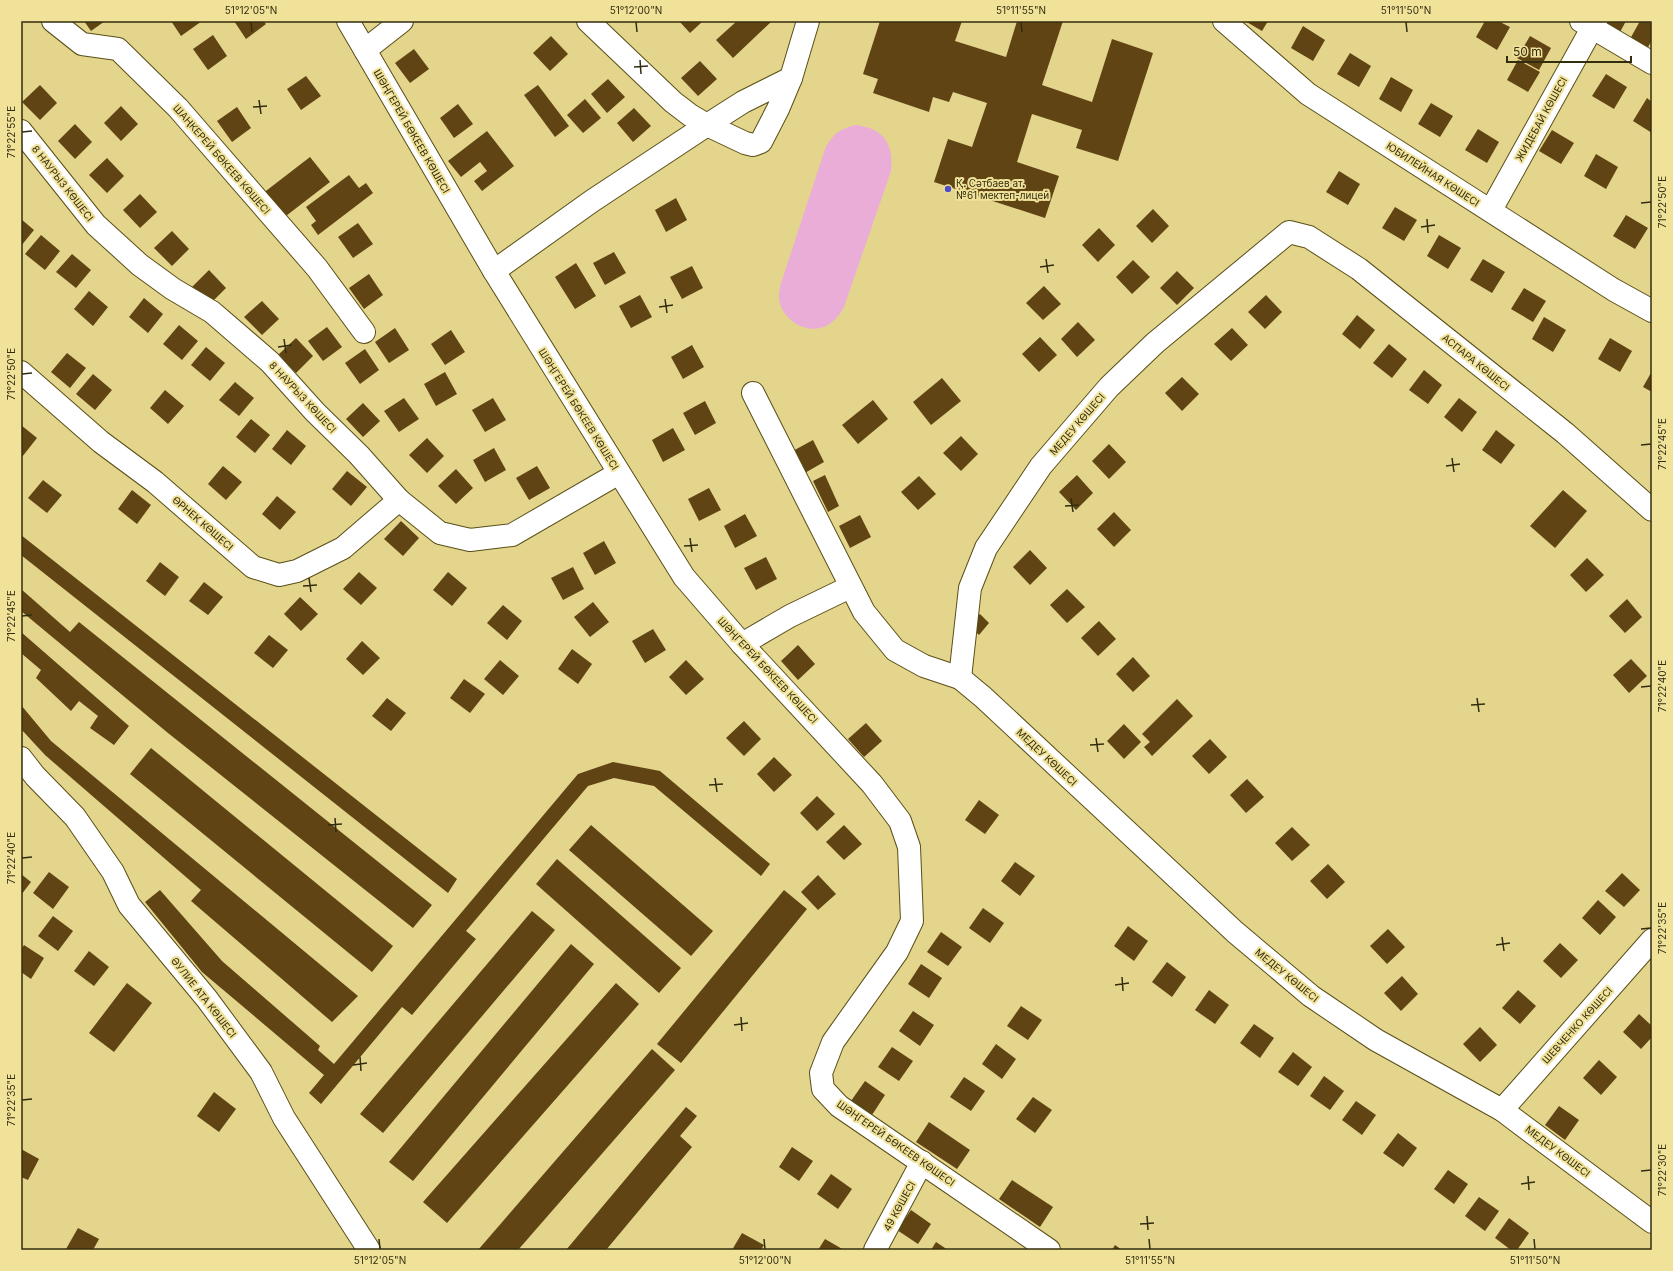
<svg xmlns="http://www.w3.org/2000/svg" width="1673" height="1271" viewBox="0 0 1673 1271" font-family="Inter,sans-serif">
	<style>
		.green { fill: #eaadd8 }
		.building { fill: #604413 }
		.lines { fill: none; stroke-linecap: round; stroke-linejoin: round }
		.minor-casing { stroke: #594e17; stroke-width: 24 }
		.minor { stroke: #fff; stroke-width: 22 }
		.ticks { fill: none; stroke: #332d0f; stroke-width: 1.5 }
		.poi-dot { fill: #4f4ec5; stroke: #f1e29a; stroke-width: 1.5 }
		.labels { text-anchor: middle; stroke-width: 4; stroke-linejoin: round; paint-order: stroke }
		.street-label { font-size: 10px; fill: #332d0f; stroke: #f1e29a }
		.poi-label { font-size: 10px; fill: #332d0f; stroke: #f1e29a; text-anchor: start }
		.neatline { fill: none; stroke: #332d0f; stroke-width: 1.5 }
		.ticks-label { font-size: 10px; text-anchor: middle; fill: #332d0f }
	</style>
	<rect width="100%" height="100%" fill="#e4d58d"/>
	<path class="green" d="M855,125C883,128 894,143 891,171L844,307C840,314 836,320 828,325C807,337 778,318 779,295C779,291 780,287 781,283L825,149C833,134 838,130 855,125Z"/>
	<g class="building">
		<polygon points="84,21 105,21 91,31"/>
		<polygon points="171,21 202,21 181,36"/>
		<polygon points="234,21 263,21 266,24 246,39"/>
		<polygon points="679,21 703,21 690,33"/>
		<polygon points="737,21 772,21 733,58 716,40"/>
		<polygon points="880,21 962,21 955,41 1006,57 1017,21 1063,21 1042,85 1092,102 1112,39 1153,53 1118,161 1076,148 1082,130 1032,114 1017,162 1059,176 1045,218 934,182 948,139 972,147 987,103 953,92 949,102 933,97 929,112 873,93 878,79 863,74"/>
		<polygon points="1245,21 1268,21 1262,31"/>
		<polygon points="1485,21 1498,21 1510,27 1497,50 1476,37"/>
		<polygon points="1596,21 1626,21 1619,34"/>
		<polygon points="1640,21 1648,21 1652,24 1652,40 1647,49 1630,39"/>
		<polygon points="1303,26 1325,40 1313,61 1291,48"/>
		<polygon points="213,35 227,56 208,70 193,49"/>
		<polygon points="551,36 568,54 550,71 533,53"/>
		<polygon points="1530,36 1551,48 1539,70 1517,58"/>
		<polygon points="414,49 429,69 410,83 395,63"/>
		<polygon points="1350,53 1371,66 1359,87 1337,74"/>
		<polygon points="1518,60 1540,72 1528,92 1507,80"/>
		<polygon points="700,61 717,79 698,96 681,78"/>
		<polygon points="1606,74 1627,87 1614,109 1592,96"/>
		<polygon points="306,76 321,96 301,110 287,89"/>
		<polygon points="1391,77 1413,90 1401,112 1379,99"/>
		<polygon points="608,79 625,97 607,113 591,94"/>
		<polygon points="40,85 57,103 40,120 22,102"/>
		<polygon points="538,85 569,126 555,137 524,95"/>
		<polygon points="1647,98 1652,102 1652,133 1633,121"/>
		<polygon points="585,99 601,118 583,133 567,115"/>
		<polygon points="1431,103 1453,116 1440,137 1418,124"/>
		<polygon points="458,104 473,124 454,138 440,118"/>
		<polygon points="121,106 138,124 121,141 104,123"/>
		<polygon points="237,107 251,128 232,142 217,121"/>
		<polygon points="634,108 651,126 633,142 617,123"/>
		<polygon points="75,124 92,142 75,159 58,141"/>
		<polygon points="1478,129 1499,142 1487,163 1465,150"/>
		<polygon points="1552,130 1574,143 1561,164 1539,151"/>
		<polygon points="487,131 514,166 482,191 474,181 487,171 480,162 461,177 448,161"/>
		<polygon points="1596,154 1618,167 1606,189 1584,176"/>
		<polygon points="310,157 330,182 282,219 262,194"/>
		<polygon points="107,158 124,176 107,193 89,175"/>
		<polygon points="1339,171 1360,184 1348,205 1326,192"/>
		<polygon points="349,175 359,188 366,183 373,193 318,235 311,225 316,221 306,207"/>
		<polygon points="140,194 157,212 140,228 123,210"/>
		<polygon points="676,198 687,220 666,232 655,210"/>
		<polygon points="1395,207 1417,220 1404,241 1382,228"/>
		<polygon points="1153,209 1169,226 1152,243 1136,226"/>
		<polygon points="1626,215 1648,228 1635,249 1613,236"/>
		<polygon points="21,219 34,230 21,246"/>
		<polygon points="358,223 373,244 353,258 338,237"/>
		<polygon points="1099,228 1115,245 1098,262 1082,245"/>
		<polygon points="172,231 189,249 172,266 154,248"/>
		<polygon points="41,235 60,251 45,270 25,254"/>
		<polygon points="1439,235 1461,248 1448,269 1427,256"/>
		<polygon points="614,252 626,273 605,285 593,263"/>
		<polygon points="72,254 91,270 76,288 56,272"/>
		<polygon points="1483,259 1505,272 1492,293 1470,280"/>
		<polygon points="1133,260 1150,277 1132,294 1116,277"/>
		<polygon points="576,263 596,296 575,309 555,277"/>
		<polygon points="692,266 703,288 682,299 670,277"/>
		<polygon points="209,270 226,288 209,305 192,287"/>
		<polygon points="1177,271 1194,288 1177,305 1160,288"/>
		<polygon points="369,274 383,295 364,309 349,288"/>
		<polygon points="1044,286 1061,304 1043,320 1026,303"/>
		<polygon points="1524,288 1546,301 1533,322 1511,309"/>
		<polygon points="89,291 108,307 93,326 74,309"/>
		<polygon points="640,295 652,317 631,328 619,306"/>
		<polygon points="1266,295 1282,312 1265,329 1248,312"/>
		<polygon points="144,298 163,314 148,333 129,317"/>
		<polygon points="262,301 279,319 262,335 244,317"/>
		<polygon points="1357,315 1375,330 1360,349 1342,334"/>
		<polygon points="1544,317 1566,330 1553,352 1532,339"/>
		<polygon points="1078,322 1095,340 1077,357 1061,339"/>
		<polygon points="179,325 198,341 182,360 163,344"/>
		<polygon points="327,327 342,347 323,361 308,341"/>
		<polygon points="395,328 409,350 389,363 375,342"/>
		<polygon points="1232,328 1248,345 1231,361 1214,344"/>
		<polygon points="451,330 465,352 445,365 431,344"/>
		<polygon points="1040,337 1057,355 1039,372 1022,354"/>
		<polygon points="296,338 313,356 296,373 278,355"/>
		<polygon points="1610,338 1632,351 1620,372 1598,359"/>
		<polygon points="1389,344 1407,359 1392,378 1373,363"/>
		<polygon points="692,345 704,367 683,379 671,357"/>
		<polygon points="206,347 225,363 210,381 191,365"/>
		<polygon points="365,349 379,370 360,384 345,363"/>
		<polygon points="67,353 86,368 70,388 51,372"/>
		<polygon points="1424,370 1442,385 1428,404 1409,390"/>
		<polygon points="1652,371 1652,392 1643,387"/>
		<polygon points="445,372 457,394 436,406 424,384"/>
		<polygon points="93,374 112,390 95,410 76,394"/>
		<polygon points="1182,377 1199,394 1182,411 1165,393"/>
		<polygon points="942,378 961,401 931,425 913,402"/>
		<polygon points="235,382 254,398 239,416 219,400"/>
		<polygon points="165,390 184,406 168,424 150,408"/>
		<polygon points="404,398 419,419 399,432 384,411"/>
		<polygon points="493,398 506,420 485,432 472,410"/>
		<polygon points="1459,398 1477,412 1462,432 1444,417"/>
		<polygon points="873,400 888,419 858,444 842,425"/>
		<polygon points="705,401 716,423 695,435 683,413"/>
		<polygon points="363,403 380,421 363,437 346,419"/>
		<polygon points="251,419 270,435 255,453 236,437"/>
		<polygon points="21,425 37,438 22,457 21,456"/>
		<polygon points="673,428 685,450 663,462 652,440"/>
		<polygon points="287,430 306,446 291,465 272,449"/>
		<polygon points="1496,430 1515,445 1501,464 1482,450"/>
		<polygon points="961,436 978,454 961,471 943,453"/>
		<polygon points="427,438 444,456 427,473 409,455"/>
		<polygon points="813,440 824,462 803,474 791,452"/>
		<polygon points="1109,444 1126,462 1109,479 1092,461"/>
		<polygon points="494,448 506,470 485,482 473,460"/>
		<polygon points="223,466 242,482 226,500 208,484"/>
		<polygon points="537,466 550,488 529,500 516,478"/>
		<polygon points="456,469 473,488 456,504 438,486"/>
		<polygon points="347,471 367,487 351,506 332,489"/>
		<polygon points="825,475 839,506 828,512 813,481"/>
		<polygon points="1077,475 1093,493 1076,510 1059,492"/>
		<polygon points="919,476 936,494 918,510 901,492"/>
		<polygon points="43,480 62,495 47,513 28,498"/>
		<polygon points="709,488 721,510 699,521 688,499"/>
		<polygon points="132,490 151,505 137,524 118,509"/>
		<polygon points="1563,490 1587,511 1555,548 1530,526"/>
		<polygon points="277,496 296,512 280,530 262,514"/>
		<polygon points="1114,512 1131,530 1114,547 1097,529"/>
		<polygon points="745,514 757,536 735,548 724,526"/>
		<polygon points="860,515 871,537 850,548 839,526"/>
		<polygon points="401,521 419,538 403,556 384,539"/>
		<polygon points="21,535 457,879 448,893 21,555"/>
		<polygon points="604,541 616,563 595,575 583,553"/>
		<polygon points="1030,550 1047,568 1030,585 1013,567"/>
		<polygon points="766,557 777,579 756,590 744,568"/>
		<polygon points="1587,558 1604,575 1586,592 1570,575"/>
		<polygon points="160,562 179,577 165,596 146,581"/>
		<polygon points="573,567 584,589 563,600 551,578"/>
		<polygon points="359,572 377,588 361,605 343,589"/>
		<polygon points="448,572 467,588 452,606 433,590"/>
		<polygon points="204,582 223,597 208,615 189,601"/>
		<polygon points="21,589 70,632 79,622 432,905 413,928 168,733 21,611"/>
		<polygon points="1067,589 1085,607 1067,623 1050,605"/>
		<polygon points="300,597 318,614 301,631 284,614"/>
		<polygon points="1627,599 1642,617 1625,633 1609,616"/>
		<polygon points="593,602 609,622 590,637 574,617"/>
		<polygon points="503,605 522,621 507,640 487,623"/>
		<polygon points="980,614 989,623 979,635 969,625"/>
		<polygon points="1099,621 1116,639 1098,656 1081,638"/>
		<polygon points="653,629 666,650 645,663 632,641"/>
		<polygon points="21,632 129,726 114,745 90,728 98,716 79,701 71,711 36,678 41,670 21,653"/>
		<polygon points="269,635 288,650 273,668 254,653"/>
		<polygon points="362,641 380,658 363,675 346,659"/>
		<polygon points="798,645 815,664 798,680 781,661"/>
		<polygon points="572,649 592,664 578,684 558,669"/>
		<polygon points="1133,657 1150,676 1133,692 1116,674"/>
		<polygon points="1631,659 1647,676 1629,693 1613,675"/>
		<polygon points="500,660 519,676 503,695 484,679"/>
		<polygon points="686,660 704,679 686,695 669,677"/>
		<polygon points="464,679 485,694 470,713 450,698"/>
		<polygon points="387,698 406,713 391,731 372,716"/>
		<polygon points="1177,699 1193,716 1152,756 1144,747 1150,742 1142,734"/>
		<polygon points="21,705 51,741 358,996 332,1022 191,901 201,890 45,755 21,729"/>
		<polygon points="744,721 761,739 744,756 726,738"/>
		<polygon points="866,723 882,741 864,757 848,739"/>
		<polygon points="1124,724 1141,742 1124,759 1107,741"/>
		<polygon points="1210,739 1227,757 1209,774 1192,756"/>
		<polygon points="151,748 393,946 372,972 130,774"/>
		<polygon points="774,757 792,775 774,792 757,774"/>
		<polygon points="613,762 660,771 770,864 761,876 654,786 614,778 588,786 466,931 476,939 412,1015 402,1007 321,1104 309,1093 324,1075 202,972 145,902 160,890 222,961 320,1046 318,1050 334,1064 578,774"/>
		<polygon points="1247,779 1264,797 1246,813 1230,795"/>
		<polygon points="817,796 835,814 817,831 800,813"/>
		<polygon points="979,800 999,815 985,834 965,820"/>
		<polygon points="591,825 713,931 691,956 569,850"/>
		<polygon points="844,825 862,844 844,860 826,842"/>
		<polygon points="1292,827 1310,845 1292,861 1275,843"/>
		<polygon points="557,859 681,968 659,993 536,884"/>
		<polygon points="1015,862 1035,876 1020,896 1001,881"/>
		<polygon points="1328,864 1345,882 1327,899 1310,881"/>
		<polygon points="49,872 69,887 53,909 33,893"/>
		<polygon points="1622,873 1640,890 1624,907 1605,891"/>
		<polygon points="21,874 31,882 21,895"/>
		<polygon points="818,875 836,894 818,910 801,892"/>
		<polygon points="784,890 807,909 681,1063 657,1044"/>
		<polygon points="1598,900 1616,917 1600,935 1582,918"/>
		<polygon points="983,908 1004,923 990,943 969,928"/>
		<polygon points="532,911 555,930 383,1133 360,1114"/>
		<polygon points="53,916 73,931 58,951 38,936"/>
		<polygon points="1128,926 1148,941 1134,961 1114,946"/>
		<polygon points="1388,929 1405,947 1387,964 1370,946"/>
		<polygon points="941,932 962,947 948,966 927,952"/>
		<polygon points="1560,943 1578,960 1561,978 1543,961"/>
		<polygon points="571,944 594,964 413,1181 389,1162"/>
		<polygon points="24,945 44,958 31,979 21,972 21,950"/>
		<polygon points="89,951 109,967 94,986 74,971"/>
		<polygon points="1167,962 1186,977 1172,997 1152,982"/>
		<polygon points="921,964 942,978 929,998 908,984"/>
		<polygon points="1402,976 1418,994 1401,1011 1384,993"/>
		<polygon points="127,983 152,1003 114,1052 89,1033"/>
		<polygon points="616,983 639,1004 447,1223 423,1202"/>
		<polygon points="1209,990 1229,1005 1215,1024 1195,1010"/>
		<polygon points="1518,990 1536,1006 1520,1024 1502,1008"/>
		<polygon points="1021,1006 1042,1020 1028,1040 1007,1026"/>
		<polygon points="913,1011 934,1025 920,1046 899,1031"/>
		<polygon points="1639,1014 1652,1026 1652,1037 1641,1049 1623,1032"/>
		<polygon points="1254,1024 1274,1038 1260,1058 1240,1043"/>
		<polygon points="1480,1027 1497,1045 1480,1062 1463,1044"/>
		<polygon points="996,1044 1016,1059 1002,1079 982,1064"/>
		<polygon points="892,1047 913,1061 899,1081 878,1067"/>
		<polygon points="652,1049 675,1070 518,1250 478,1250"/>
		<polygon points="1293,1052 1312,1067 1298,1086 1278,1072"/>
		<polygon points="1599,1060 1617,1077 1601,1095 1583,1078"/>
		<polygon points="1324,1076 1344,1091 1330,1110 1310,1096"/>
		<polygon points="964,1077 985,1091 971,1111 950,1097"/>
		<polygon points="865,1081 885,1095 872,1115 851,1101"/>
		<polygon points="214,1092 236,1109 219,1132 197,1116"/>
		<polygon points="1033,1097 1052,1110 1035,1133 1016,1119"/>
		<polygon points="1356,1101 1376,1115 1362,1135 1342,1120"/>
		<polygon points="1559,1106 1579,1120 1565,1140 1545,1125"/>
		<polygon points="686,1107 697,1116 680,1136 692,1147 606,1250 566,1250"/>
		<polygon points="929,1122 970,1150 957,1169 916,1142"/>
		<polygon points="1398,1133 1417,1148 1403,1167 1383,1153"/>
		<polygon points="792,1147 813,1161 799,1181 779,1167"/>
		<polygon points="21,1149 39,1159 28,1180 21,1177"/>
		<polygon points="1448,1170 1468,1184 1454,1204 1434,1189"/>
		<polygon points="831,1174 852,1189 838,1209 817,1194"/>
		<polygon points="1012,1180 1053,1207 1040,1227 999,1199"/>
		<polygon points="1479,1197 1499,1211 1485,1231 1465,1216"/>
		<polygon points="911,1210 931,1224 918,1244 897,1230"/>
		<polygon points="1509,1218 1529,1233 1517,1250 1511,1250 1495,1238"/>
		<polygon points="78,1228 99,1239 93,1250 66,1249"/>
		<polygon points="742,1233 764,1245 761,1250 732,1250"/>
		<polygon points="825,1239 844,1250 818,1250"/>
		<polygon points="936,1242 948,1250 931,1250"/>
		<polygon points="1115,1245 1122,1250 1112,1250"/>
	</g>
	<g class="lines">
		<g class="minor-casing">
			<g id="minor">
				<polyline points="53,21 82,44 118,49 178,108 317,268 364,332"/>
				<polyline points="348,21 494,271 684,577 742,644 872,784 900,821 909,847 912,921 897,952 833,1042 821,1073 823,1089 839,1106 1049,1250"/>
				<polyline points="1224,21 1308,94 1614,290 1652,311"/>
				<polyline points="1581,21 1652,63"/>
				<polyline points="365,50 402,21"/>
				<polygon points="791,78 778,109 761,142 753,145 745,143 707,125 743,102"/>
				<polyline points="791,78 808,21"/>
				<polyline points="21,131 96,225 140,265 173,289 212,312 270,362 315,412 359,455 399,500 440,533 470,540 512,535 619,473"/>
				<polyline points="1491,210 1596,21"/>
				<polyline points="494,271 592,201 707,125 690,115 673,102 588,21"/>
				<polyline points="21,372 101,442 155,482 253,567 279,575 297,571 343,548 399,500"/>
				<polyline points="753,393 864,612 895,650 924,666 960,678 983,697 1235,932 1311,996 1376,1040 1502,1110 1652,1222"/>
				<polyline points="742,644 790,616 850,587"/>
				<polyline points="960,678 970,588 986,548 1041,466 1109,387 1155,343 1289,232 1309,237 1359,269 1565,433 1652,510"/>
				<polyline points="21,758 35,776 75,817 113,872 129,905 207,999 261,1072 284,1118 369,1250"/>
				<polyline points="1502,1110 1652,940"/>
				<polyline points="875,1250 922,1162"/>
			</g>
		</g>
		<use href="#minor" class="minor"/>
	</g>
	<path class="ticks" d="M251,22L252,32M636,22L637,32M1021,22L1022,32M1406,22L1407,32M640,60L641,74M634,67L648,66M259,100L261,114M253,107L267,106M22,132L32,131M1641,203L1651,202M1427,219L1428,233M1421,227L1435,225M1046,259L1048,273M1040,267L1054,265M665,299L667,313M659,307L673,305M284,339L286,353M278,347L292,345M22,374L32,373M1641,445L1651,444M1452,458L1454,472M1446,466L1460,464M1071,498L1073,512M1065,506L1079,505M690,538L692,552M684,546L698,545M309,578L311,592M303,586L317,585M22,616L32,615M1641,687L1651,686M1477,698L1479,712M1471,705L1485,704M1096,738L1098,752M1090,745L1104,744M715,778L717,792M709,785L723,784M335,818L336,832M328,825L342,824M22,858L32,857M1641,929L1651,928M1502,937L1504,951M1496,945L1510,943M1122,977L1123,991M1115,985L1129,983M741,1017L742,1031M734,1025L748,1023M360,1057L361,1071M353,1065L367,1063M22,1100L32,1099M1641,1171L1651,1170M1528,1176L1529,1190M1521,1184L1535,1182M1147,1216L1148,1230M1140,1224L1154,1223M379,1239L380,1249M764,1239L765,1249M1149,1239L1150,1249M1534,1239L1535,1249"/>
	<circle class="poi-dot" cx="948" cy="189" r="4"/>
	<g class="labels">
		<g class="street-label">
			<text transform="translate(1541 119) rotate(-61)" y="4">ЖИДЕБАЙ КӨШЕСІ</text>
			<text transform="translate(412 131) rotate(60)" y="4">ШӘҢГЕРЕЙ БӨКЕЕВ КӨШЕСІ</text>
			<text transform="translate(222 159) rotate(49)" y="4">ШАҢКЕРЕЙ БӨКЕЕВ КӨШЕСІ</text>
			<text transform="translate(1433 174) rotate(33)" y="4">ЮБИЛЕЙНАЯ КӨШЕСІ</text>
			<text transform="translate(63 183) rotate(52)" y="4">8 НАУРЫЗ КӨШЕСІ</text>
			<text transform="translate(1476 362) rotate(39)" y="4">АСПАРА КӨШЕСІ</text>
			<text transform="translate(303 397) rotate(47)" y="4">8 НАУРЫЗ КӨШЕСІ</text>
			<text transform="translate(579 409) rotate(58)" y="4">ШӘҢГЕРЕЙ БӨКЕЕВ КӨШЕСІ</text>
			<text transform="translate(1077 424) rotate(-49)" y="4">МЕДЕУ КӨШЕСІ</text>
			<text transform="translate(203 523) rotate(41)" y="4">ӨРНЕК КӨШЕСІ</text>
			<text transform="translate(768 670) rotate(47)" y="4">ШӘҢГЕРЕЙ БӨКЕЕВ КӨШЕСІ</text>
			<text transform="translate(1047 757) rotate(43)" y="4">МЕДЕУ КӨШЕСІ</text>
			<text transform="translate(1287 975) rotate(39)" y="4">МЕДЕУ КӨШЕСІ</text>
			<text transform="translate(204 997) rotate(52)" y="4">ӘУЛИЕ АТА КӨШЕСІ</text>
			<text transform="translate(1577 1025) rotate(-48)" y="4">ШЕВЧЕНКО КӨШЕСІ</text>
			<text transform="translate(896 1143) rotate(35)" y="4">ШӘҢГЕРЕЙ БӨКЕЕВ КӨШЕСІ</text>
			<text transform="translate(1558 1151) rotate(37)" y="4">МЕДЕУ КӨШЕСІ</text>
			<text transform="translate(899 1206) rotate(-61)" y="4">49 КӨШЕСІ</text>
		</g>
		<g class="poi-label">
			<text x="956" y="187">Қ. Сәтбаев ат.<tspan x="956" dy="12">№61 мектеп-лицей</tspan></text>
		</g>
	</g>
	<rect width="1673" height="1271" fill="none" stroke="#f1e29a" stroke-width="44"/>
	<path d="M1507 56v6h124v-6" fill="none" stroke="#332d0f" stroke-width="2"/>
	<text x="1513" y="56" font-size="12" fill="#332d0f" stroke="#f1e29a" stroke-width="3" paint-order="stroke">50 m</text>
	<rect x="22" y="22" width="1629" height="1227" class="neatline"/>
	<g class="ticks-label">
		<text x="251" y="14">51°12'05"N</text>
		<text x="636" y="14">51°12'00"N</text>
		<text x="1021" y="14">51°11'55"N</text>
		<text x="1406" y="14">51°11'50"N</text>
		<text transform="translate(11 132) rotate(-90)" y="4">71°22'55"E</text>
		<text transform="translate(1662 202) rotate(-90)" y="4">71°22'50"E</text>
		<text transform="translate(11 374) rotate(-90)" y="4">71°22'50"E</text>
		<text transform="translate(1662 444) rotate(-90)" y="4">71°22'45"E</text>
		<text transform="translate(11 616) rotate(-90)" y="4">71°22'45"E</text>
		<text transform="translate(1662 686) rotate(-90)" y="4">71°22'40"E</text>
		<text transform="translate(11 858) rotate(-90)" y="4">71°22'40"E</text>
		<text transform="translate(1662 928) rotate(-90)" y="4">71°22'35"E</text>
		<text transform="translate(11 1100) rotate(-90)" y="4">71°22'35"E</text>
		<text transform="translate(1662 1170) rotate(-90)" y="4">71°22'30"E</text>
		<text x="380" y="1264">51°12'05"N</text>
		<text x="765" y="1264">51°12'00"N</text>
		<text x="1150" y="1264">51°11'55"N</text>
		<text x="1535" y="1264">51°11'50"N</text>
	</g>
</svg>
